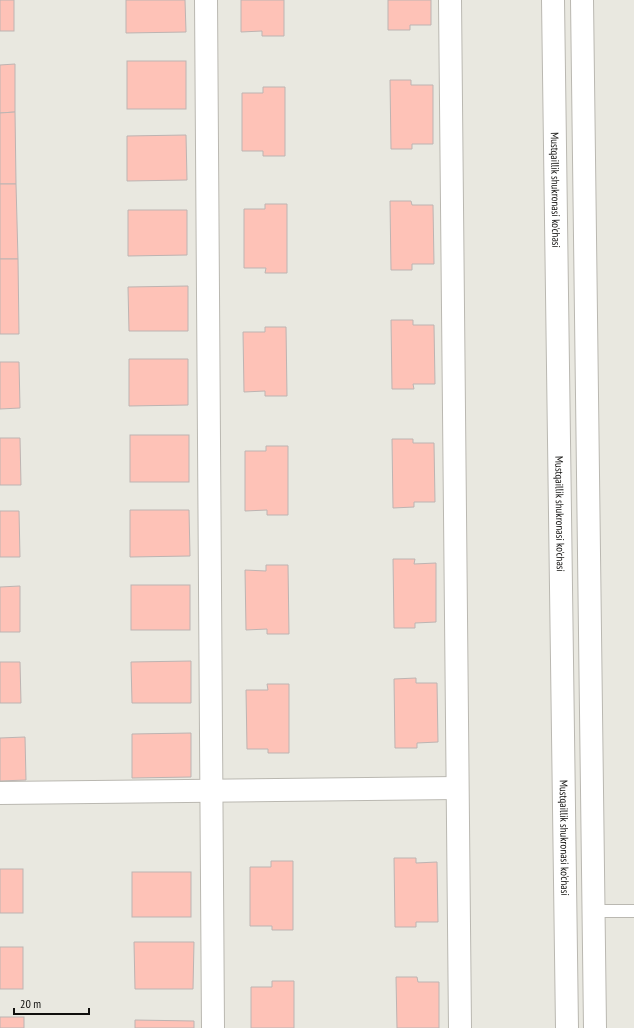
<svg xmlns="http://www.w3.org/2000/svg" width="634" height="1028" viewBox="0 0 634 1028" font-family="'PT Sans Narrow',sans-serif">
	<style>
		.building { fill: #fec2b7; stroke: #bdb4b2 }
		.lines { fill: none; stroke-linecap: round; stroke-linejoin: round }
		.lane-casing { stroke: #bab8b1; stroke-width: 14 }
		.street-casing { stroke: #bab8b1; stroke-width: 24 }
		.primary-casing { stroke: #bab8b1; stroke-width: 24 }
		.lane { stroke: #fff; stroke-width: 12 }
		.street { stroke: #fff; stroke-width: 22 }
		.primary { stroke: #fff; stroke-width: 22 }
		.labels { text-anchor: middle; stroke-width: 3; stroke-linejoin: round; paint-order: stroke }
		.street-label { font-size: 11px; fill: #100f0d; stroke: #e9e8e0 }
	</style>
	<rect width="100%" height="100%" fill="#e9e8e0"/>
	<g class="building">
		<rect x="0" y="0" width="14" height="31"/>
		<polygon points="126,0 185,0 186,32 126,33"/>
		<polygon points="241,0 284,0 284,36 262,36 262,31 241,32"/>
		<polygon points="388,0 431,0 431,25 410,25 410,30 388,30"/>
		<rect x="127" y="61" width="59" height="48"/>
		<polygon points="15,64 15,112 0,113 0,65"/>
		<polygon points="390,80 411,80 411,85 433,85 433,144 412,144 412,149 391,149"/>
		<polygon points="263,87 285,87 285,156 263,156 263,151 242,151 242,93 263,93"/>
		<polygon points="15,112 16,184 0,184 0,113"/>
		<polygon points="186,135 187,180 127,181 127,136"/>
		<polygon points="0,184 16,184 18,259 0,259"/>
		<polygon points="390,201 411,201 412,205 433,205 434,264 412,264 412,270 391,270"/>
		<polygon points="265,204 287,204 287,273 265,273 266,268 244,268 244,209 265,209"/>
		<polygon points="128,210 187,210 187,255 128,256"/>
		<polygon points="0,259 18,259 19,334 0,334"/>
		<polygon points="188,286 188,331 129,331 128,287"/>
		<polygon points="391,320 413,320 413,325 434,325 435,384 413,384 414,389 392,389"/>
		<polygon points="265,327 286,327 287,396 265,396 265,391 244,392 243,332 265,332"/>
		<polygon points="129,359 188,359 188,405 129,406"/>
		<polygon points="0,362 19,362 20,408 0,409"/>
		<rect x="130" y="435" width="59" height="47"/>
		<polygon points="0,438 20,438 21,485 0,485"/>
		<polygon points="392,439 413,439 413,443 434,443 435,502 414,502 414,507 393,508"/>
		<polygon points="266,446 288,446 288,515 267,515 267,510 245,511 245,451 266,451"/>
		<polygon points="130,510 189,510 190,556 130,557"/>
		<polygon points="0,511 19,511 20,557 0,557"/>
		<polygon points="393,559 415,559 414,564 436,563 436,622 415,623 415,628 394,628"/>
		<polygon points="266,565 288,565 289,634 267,634 267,629 246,630 245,570 266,571"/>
		<rect x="131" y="585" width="59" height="45"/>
		<polygon points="20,586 20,632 0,632 0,587"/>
		<polygon points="191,661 191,703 132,703 131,662"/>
		<polygon points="0,662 20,662 21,703 0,703"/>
		<polygon points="416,678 416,683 437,683 438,742 417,743 417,748 395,748 394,679"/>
		<polygon points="267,684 289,684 289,753 268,753 268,749 247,749 246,690 268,690"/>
		<polygon points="191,733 191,777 132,778 132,734"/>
		<polygon points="25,737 26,780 0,781 0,738"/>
		<polygon points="394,858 416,858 416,863 437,862 438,922 416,922 416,927 395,927"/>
		<polygon points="271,861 293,861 293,930 272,930 272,926 250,926 250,867 271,867"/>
		<rect x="0" y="869" width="23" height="44"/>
		<rect x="132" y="872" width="59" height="45"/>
		<polygon points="134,942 194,942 193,989 135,989"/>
		<rect x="0" y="947" width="23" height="42"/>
		<polygon points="396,977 417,977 418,982 439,982 439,1028 397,1028"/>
		<polygon points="272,981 294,981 294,1028 251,1028 251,987 272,987"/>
		<rect x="0" y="1017" width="24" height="11"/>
		<polygon points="135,1020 194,1021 194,1028 135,1028"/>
	</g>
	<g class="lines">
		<g class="lane-casing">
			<polyline id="lane" points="593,911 634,911"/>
		</g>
		<g class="street-casing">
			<g id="street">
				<polyline points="206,0 213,1028"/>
				<polyline points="450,0 460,1028"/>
				<polyline points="0,793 457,788"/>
			</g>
		</g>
		<g class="primary-casing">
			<g id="primary">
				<path id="s1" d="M553,0L567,1028"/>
				<polyline points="582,0 595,1028"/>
			</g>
		</g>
		<use href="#lane" class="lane"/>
		<use href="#street" class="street"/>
		<use href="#primary" class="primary"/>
	</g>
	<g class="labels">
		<g class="street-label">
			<text dy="4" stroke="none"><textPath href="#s1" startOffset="190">Mustqaillik shukronasi ko'chasi</textPath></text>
			<text dy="4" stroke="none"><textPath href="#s1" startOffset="514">Mustqaillik shukronasi ko'chasi</textPath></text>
			<text dy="4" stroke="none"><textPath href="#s1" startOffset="838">Mustqaillik shukronasi ko'chasi</textPath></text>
		</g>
	</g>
	<path d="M14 1008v6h75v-6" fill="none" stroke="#100f0d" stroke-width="2"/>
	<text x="20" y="1008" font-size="12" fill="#100f0d" stroke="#e9e8e0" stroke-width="3" paint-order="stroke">20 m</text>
</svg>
